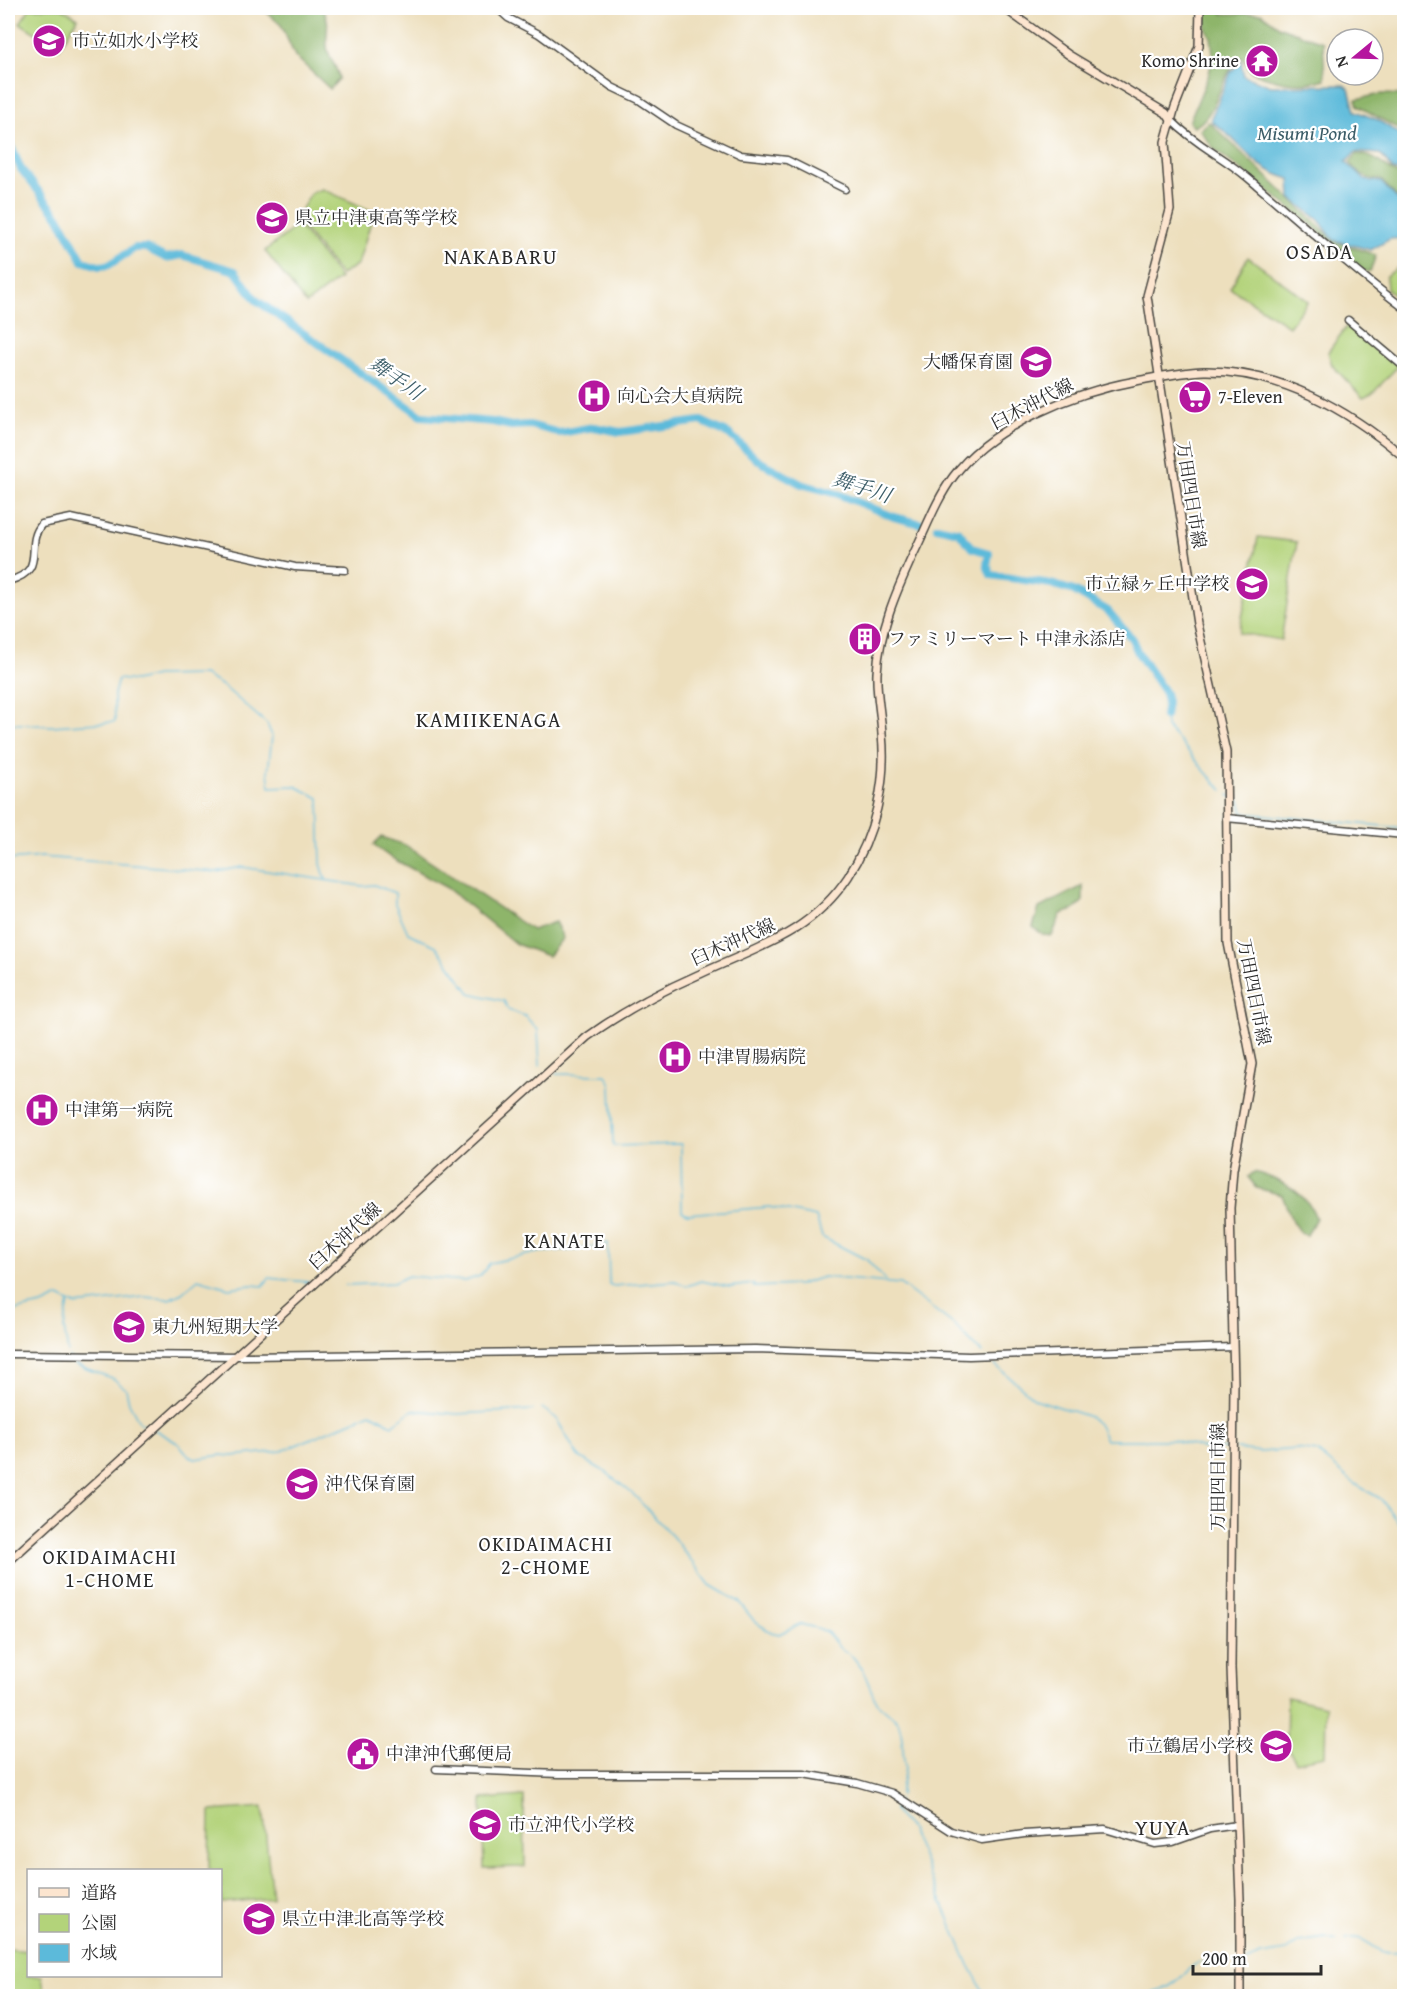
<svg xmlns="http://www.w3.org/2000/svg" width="1412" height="2004" viewBox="0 0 1412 2004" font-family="'Gentium Book Plus','Noto Serif JP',serif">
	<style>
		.green { fill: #b3d37a; stroke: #6f7f52; stroke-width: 1.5 }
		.forest { fill: #8eb56a; stroke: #5c704a; stroke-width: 1.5 }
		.water { fill: #5cbada; stroke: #447282; stroke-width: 1.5 }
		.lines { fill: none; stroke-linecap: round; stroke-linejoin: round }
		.stream { stroke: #5cbada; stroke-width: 1.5 }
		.river { stroke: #5cbada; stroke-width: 8 }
		.tertiary-casing { stroke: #484641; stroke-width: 9 }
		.secondary-casing { stroke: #484641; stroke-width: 10 }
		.tertiary { stroke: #fff; stroke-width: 6 }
		.secondary { stroke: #fce5cf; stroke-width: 7 }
		.labels { text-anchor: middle; stroke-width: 4.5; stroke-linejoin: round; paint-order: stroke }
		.poi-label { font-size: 18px; fill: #2b2b2b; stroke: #fff; text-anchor: start }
		.street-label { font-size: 18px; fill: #2b2b2b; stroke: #fff }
		.water-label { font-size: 20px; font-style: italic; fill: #3c5d68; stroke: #fff }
		.neighbourhood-label { font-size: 20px; letter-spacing: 1.5px; fill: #2b2b2b; stroke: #fff }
		.quarter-label { font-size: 21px; letter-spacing: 1.5px; fill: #2b2b2b; stroke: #fff }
	</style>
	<rect width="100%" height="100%" fill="#fff"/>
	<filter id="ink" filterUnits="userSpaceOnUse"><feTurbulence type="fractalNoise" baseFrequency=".0167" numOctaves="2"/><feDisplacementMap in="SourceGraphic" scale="12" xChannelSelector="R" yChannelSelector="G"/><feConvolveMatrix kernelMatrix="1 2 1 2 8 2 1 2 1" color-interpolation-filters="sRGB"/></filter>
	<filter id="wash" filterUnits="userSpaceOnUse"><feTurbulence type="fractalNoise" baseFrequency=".008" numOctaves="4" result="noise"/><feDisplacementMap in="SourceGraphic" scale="24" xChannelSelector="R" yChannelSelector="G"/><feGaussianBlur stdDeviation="1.35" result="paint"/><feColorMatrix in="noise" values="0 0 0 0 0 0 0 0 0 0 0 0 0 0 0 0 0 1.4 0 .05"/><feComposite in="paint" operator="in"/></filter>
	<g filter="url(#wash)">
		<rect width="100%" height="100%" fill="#eddfbd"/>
		<g class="green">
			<polygon points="30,8 62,8 78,18 59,48 20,23"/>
			<polygon points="322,189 374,212 358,264 341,275 296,219 311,193"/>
			<polygon points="298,225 340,278 306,304 265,251"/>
			<polygon points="1248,257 1308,301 1289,326 1230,288"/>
			<polygon points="1404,264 1404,301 1387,289 1386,276"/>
			<polygon points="1347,326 1350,326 1398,366 1372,394 1363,398 1332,365 1328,352"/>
			<polygon points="1258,537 1297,542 1281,640 1239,633"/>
			<polygon points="1287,1697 1326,1706 1325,1756 1296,1762 1286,1746"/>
			<polygon points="524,1796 525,1867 484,1868 482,1799"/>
			<polygon points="263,1807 272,1898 221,1903 220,1870 209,1870 210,1811"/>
			<polygon points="8,1949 28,1951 28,1976 42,1976 45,1996 8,1996"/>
		</g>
		<g class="forest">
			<path d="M262,8H322C332,24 325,29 327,46C328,59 338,66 339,79L330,89L295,56L281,25Z"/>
			<path d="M1205,8H1220L1223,14L1261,13L1280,27L1323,42L1325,79C1298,88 1277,81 1251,72L1242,57C1219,73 1218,117 1194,127L1189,122L1209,74L1213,54L1211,37L1206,29Z"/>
			<polygon points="1382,94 1404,95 1404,132 1358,106 1356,99"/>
			<polygon points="1209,122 1336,242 1376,255 1370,272 1362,271 1313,226 1214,149 1200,130"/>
			<path d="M1357,154C1377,154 1386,171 1404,177V205L1381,180C1366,179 1358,176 1350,162Z"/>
			<polygon points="381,837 405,845 532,930 555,922 563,938 548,956 516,944 447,888 390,857 373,845"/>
			<polygon points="1083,886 1083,901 1074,910 1061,914 1052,936 1043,935 1033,927 1039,908"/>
			<path d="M1254,1172C1279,1179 1307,1192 1316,1218L1307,1235L1300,1233L1292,1221L1282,1195L1257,1188L1248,1177Z"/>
		</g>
		<path class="water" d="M1241,61L1244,76L1271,86L1344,85L1349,89L1355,111L1378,120L1404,137V172L1393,170L1380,154L1356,152L1346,162L1365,180L1381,182L1404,206V238L1390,239L1371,250L1334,240L1319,220L1291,198L1290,179C1251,169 1242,141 1212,122L1211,118L1231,72Z"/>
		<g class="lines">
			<g class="stream">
				<path d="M1165,716L1166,727C1187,747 1202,771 1223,790"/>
				<polyline points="8,723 51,726 115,722 114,694 118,679 135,681 156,676 204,675 223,686 267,724 272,736 268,772 270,787 295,786 319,798 321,864 326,880"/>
				<polyline points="1229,795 1240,801 1243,813 1404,828"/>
				<polyline points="8,860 42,857 216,872 242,867 362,886 374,885 395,893 395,904 408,933 436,946 470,993 504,1001 508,1010 525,1016 538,1030 540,1066"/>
				<polyline points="556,1074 606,1075 611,1084 613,1146 681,1144 682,1211 687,1214 769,1207 816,1217 822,1237 867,1260 886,1281"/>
				<polyline points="345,1285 393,1283 408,1276 465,1281 480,1276 490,1263 540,1252 576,1250 608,1243 609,1284 613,1286 675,1281 687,1286 701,1281 730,1287 753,1284 754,1287 798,1285 823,1277 900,1284 953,1324 982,1353"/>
				<polyline points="8,1312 42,1305 59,1297 75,1305 144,1297 169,1299 182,1293 198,1279 229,1288 251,1285 263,1286 269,1278 308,1282"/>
				<polyline points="68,1352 64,1328 69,1303"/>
				<polyline points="69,1357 74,1364 114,1379 126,1389 129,1403 140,1423 152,1427"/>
				<polyline points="987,1358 1035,1399 1090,1417 1098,1424 1106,1440 1174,1440 1201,1448 1232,1449"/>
				<polyline points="542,1408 556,1418 578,1456 607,1473 634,1495 673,1537 710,1585 739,1602 755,1622 771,1632 779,1634 800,1624 820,1629 827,1632 839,1647 853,1657 863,1670 876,1702 898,1721 901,1731 905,1768 900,1795"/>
				<polyline points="155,1430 179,1444 190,1457 195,1459 221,1455 232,1456 282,1451 371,1413 392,1425 413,1410 457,1414 533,1410"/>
				<polyline points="1237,1449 1261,1452 1297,1449 1317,1452 1355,1484 1381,1499 1404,1531"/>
				<polyline points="898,1800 894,1811 910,1829 969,1965 982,1989 989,1996"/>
				<path d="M1346,1939C1364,1935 1368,1945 1383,1952C1388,1954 1397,1952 1404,1952"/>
				<polyline points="1247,1961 1261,1955 1286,1951 1299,1942 1325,1938 1337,1941"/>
				<polyline points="1050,1996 1078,1996"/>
				<path d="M1108,1996C1127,1996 1152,1997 1168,1987C1196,1971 1187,1955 1228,1960"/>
			</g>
			<g class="river">
				<polyline points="8,140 21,169 58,216 83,261 99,266 109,265 135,248 146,248 166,258 182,255 235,271 256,300 422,416 493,422 511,426 530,425 560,433 594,427 620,432 701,421 729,434 759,461 801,484 838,494 894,517 922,524"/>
				<polyline points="937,527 959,532 972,548 989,553 987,565 991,575 1051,584 1074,591 1108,611 1132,639 1138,653 1165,693 1167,702 1165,716"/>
			</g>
		</g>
	</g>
	<g filter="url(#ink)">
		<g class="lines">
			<g class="tertiary-casing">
				<g id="tertiary">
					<polyline points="497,8 508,18 539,34 612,87 639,100 676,125 741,155 787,160 845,189"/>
					<path d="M1171,120C1197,146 1221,155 1248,178C1300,222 1349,267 1404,308"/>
					<polyline points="1348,320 1404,367"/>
					<path d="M8,581C49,571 23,545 42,524L71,518L295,567L345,570"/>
					<polyline points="1226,818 1404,835"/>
					<polyline points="8,1354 242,1356 755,1349 969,1356 1233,1347"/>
					<polyline points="436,1769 559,1774 804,1774 857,1783 892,1793 951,1831 982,1840 1024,1834 1105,1829 1155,1844 1173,1842 1210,1829 1237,1825"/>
				</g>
			</g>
			<g class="secondary-casing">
				<g id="secondary">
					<polyline points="1004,8 1069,55 1166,113 1171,120"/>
					<polyline points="1200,8 1199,46 1175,107 1165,142 1170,210 1147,296 1197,624 1226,752 1228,943 1252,1064 1233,1170 1230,1208 1234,1384 1231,1668 1240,1899 1240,1996"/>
					<path d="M8,1562L587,1037C622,1012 661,991 700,974C758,947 810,934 848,877C875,836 887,782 882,734C881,714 876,693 877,673C879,631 896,592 913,555C926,529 936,500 953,477C991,425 1075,392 1136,381C1158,377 1181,372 1204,371C1279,370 1349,410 1404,457"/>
				</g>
			</g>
			<use href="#tertiary" class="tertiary"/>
			<use href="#secondary" class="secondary"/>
		</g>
	</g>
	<defs>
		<g id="school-disc" transform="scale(1.725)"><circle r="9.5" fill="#b5179e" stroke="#fff"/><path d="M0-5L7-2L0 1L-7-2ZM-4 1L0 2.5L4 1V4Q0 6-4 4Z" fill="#fff"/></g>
		<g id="temple-disc" transform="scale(1.725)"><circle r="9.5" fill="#b5179e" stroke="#fff"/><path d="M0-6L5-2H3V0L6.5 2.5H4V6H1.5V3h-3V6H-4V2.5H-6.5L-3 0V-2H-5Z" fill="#fff"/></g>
		<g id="hospital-disc" transform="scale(1.725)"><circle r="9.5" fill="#b5179e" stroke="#fff"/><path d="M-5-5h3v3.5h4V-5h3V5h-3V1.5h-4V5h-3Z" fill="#fff"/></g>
		<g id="supermarket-disc" transform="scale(1.725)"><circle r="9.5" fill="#b5179e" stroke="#fff"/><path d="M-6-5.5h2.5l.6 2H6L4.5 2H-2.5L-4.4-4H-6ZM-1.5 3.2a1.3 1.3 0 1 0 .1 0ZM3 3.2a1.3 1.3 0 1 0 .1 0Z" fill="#fff"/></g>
		<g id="building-disc" transform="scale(1.725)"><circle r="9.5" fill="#b5179e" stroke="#fff"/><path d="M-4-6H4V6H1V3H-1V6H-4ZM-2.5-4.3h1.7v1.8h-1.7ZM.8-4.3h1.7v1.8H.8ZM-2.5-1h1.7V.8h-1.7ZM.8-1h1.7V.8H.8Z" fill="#fff"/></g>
		<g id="university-disc" transform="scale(1.725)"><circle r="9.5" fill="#b5179e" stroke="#fff"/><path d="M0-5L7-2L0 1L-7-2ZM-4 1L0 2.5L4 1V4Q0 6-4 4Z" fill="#fff"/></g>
		<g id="civic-disc" transform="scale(1.725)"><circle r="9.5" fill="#b5179e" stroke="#fff"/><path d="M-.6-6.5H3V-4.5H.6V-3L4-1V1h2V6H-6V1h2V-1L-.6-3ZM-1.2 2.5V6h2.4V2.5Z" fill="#fff"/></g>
	</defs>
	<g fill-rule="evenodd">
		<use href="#school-disc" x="49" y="41"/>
		<use href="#temple-disc" x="1262" y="61"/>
		<use href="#school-disc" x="272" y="218"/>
		<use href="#school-disc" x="1036" y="362"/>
		<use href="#hospital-disc" x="594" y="396"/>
		<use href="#supermarket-disc" x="1195" y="397"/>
		<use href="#school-disc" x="1252" y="584"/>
		<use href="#building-disc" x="865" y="639"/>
		<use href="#hospital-disc" x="675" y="1057"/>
		<use href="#hospital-disc" x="42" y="1110"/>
		<use href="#university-disc" x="129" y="1327"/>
		<use href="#school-disc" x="302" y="1484"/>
		<use href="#school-disc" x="1276" y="1746"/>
		<use href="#civic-disc" x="363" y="1754"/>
		<use href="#school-disc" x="485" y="1825"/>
		<use href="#school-disc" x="259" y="1919"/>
	</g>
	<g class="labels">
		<g class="poi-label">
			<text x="72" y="47">市立如水小学校</text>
			<text x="1239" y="67" text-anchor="end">Komo Shrine</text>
			<text x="295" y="224">県立中津東高等学校</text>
			<text x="1013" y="368" text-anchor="end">大幡保育園</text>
			<text x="617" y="402">向心会大貞病院</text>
			<text x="1218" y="403">7-Eleven</text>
			<text x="1229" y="590" text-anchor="end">市立緑ヶ丘中学校</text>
			<text x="888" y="645">ファミリーマート 中津永添店</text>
			<text x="698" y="1063">中津胃腸病院</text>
			<text x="65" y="1116">中津第一病院</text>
			<text x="152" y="1333">東九州短期大学</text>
			<text x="325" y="1490">沖代保育園</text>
			<text x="1253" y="1752" text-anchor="end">市立鶴居小学校</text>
			<text x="386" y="1760">中津沖代郵便局</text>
			<text x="508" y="1831">市立沖代小学校</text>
			<text x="282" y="1925">県立中津北高等学校</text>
		</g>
		<g class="street-label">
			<text transform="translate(1032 404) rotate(-27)" y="6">臼木沖代線</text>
			<text transform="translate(1191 495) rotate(81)" y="6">万田四日市線</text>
			<text transform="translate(733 942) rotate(-24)" y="6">臼木沖代線</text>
			<text transform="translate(1254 992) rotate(79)" y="6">万田四日市線</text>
			<text transform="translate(345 1236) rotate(-42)" y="6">臼木沖代線</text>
			<text transform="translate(1218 1477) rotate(-90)" y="6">万田四日市線</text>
		</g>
		<g class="water-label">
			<text x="1307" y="140">Misumi Pond</text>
			<text transform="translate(396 378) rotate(35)" y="7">舞手川</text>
			<text transform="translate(862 487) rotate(18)" y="7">舞手川</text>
		</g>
		<g class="neighbourhood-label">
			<text x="546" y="1551">OKIDAIMACHI<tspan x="546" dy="23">2-CHOME</tspan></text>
			<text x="110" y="1564">OKIDAIMACHI<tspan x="110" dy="23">1-CHOME</tspan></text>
		</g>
		<g class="quarter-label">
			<text x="1320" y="259">OSADA</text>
			<text x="501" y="264">NAKABARU</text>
			<text x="489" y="727">KAMIIKENAGA</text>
			<text x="565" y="1248">KANATE</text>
			<text x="1163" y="1835">YUYA</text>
		</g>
	</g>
	<rect width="1412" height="2004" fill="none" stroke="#fff" stroke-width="30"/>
	<rect x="27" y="1869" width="195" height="108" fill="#ffffff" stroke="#aaaaaa" stroke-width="1.5"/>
	<rect x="39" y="1888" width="30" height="9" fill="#fce5cf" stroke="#aaaaaa" stroke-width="1.5"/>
	<text x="81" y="1899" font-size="18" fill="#2b2b2b">道路</text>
	<rect x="39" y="1914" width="30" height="18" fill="#b3d37a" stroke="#aaaaaa" stroke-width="1.5"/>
	<text x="81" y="1929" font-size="18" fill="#2b2b2b">公園</text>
	<rect x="39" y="1944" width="30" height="18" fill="#5cbada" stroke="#aaaaaa" stroke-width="1.5"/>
	<text x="81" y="1959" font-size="18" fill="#2b2b2b">水域</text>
	<g transform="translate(1355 57) rotate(251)"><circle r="28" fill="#ffffff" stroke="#aaaaaa" stroke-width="1.5"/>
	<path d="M0-4.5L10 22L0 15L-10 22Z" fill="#b5179e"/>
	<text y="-9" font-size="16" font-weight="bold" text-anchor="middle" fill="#2b2b2b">N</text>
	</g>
	<path d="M1193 1965v9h128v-9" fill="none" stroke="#2b2b2b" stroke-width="3"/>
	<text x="1202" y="1965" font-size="18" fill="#2b2b2b" stroke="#ffffff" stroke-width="4.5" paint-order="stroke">200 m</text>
</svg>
